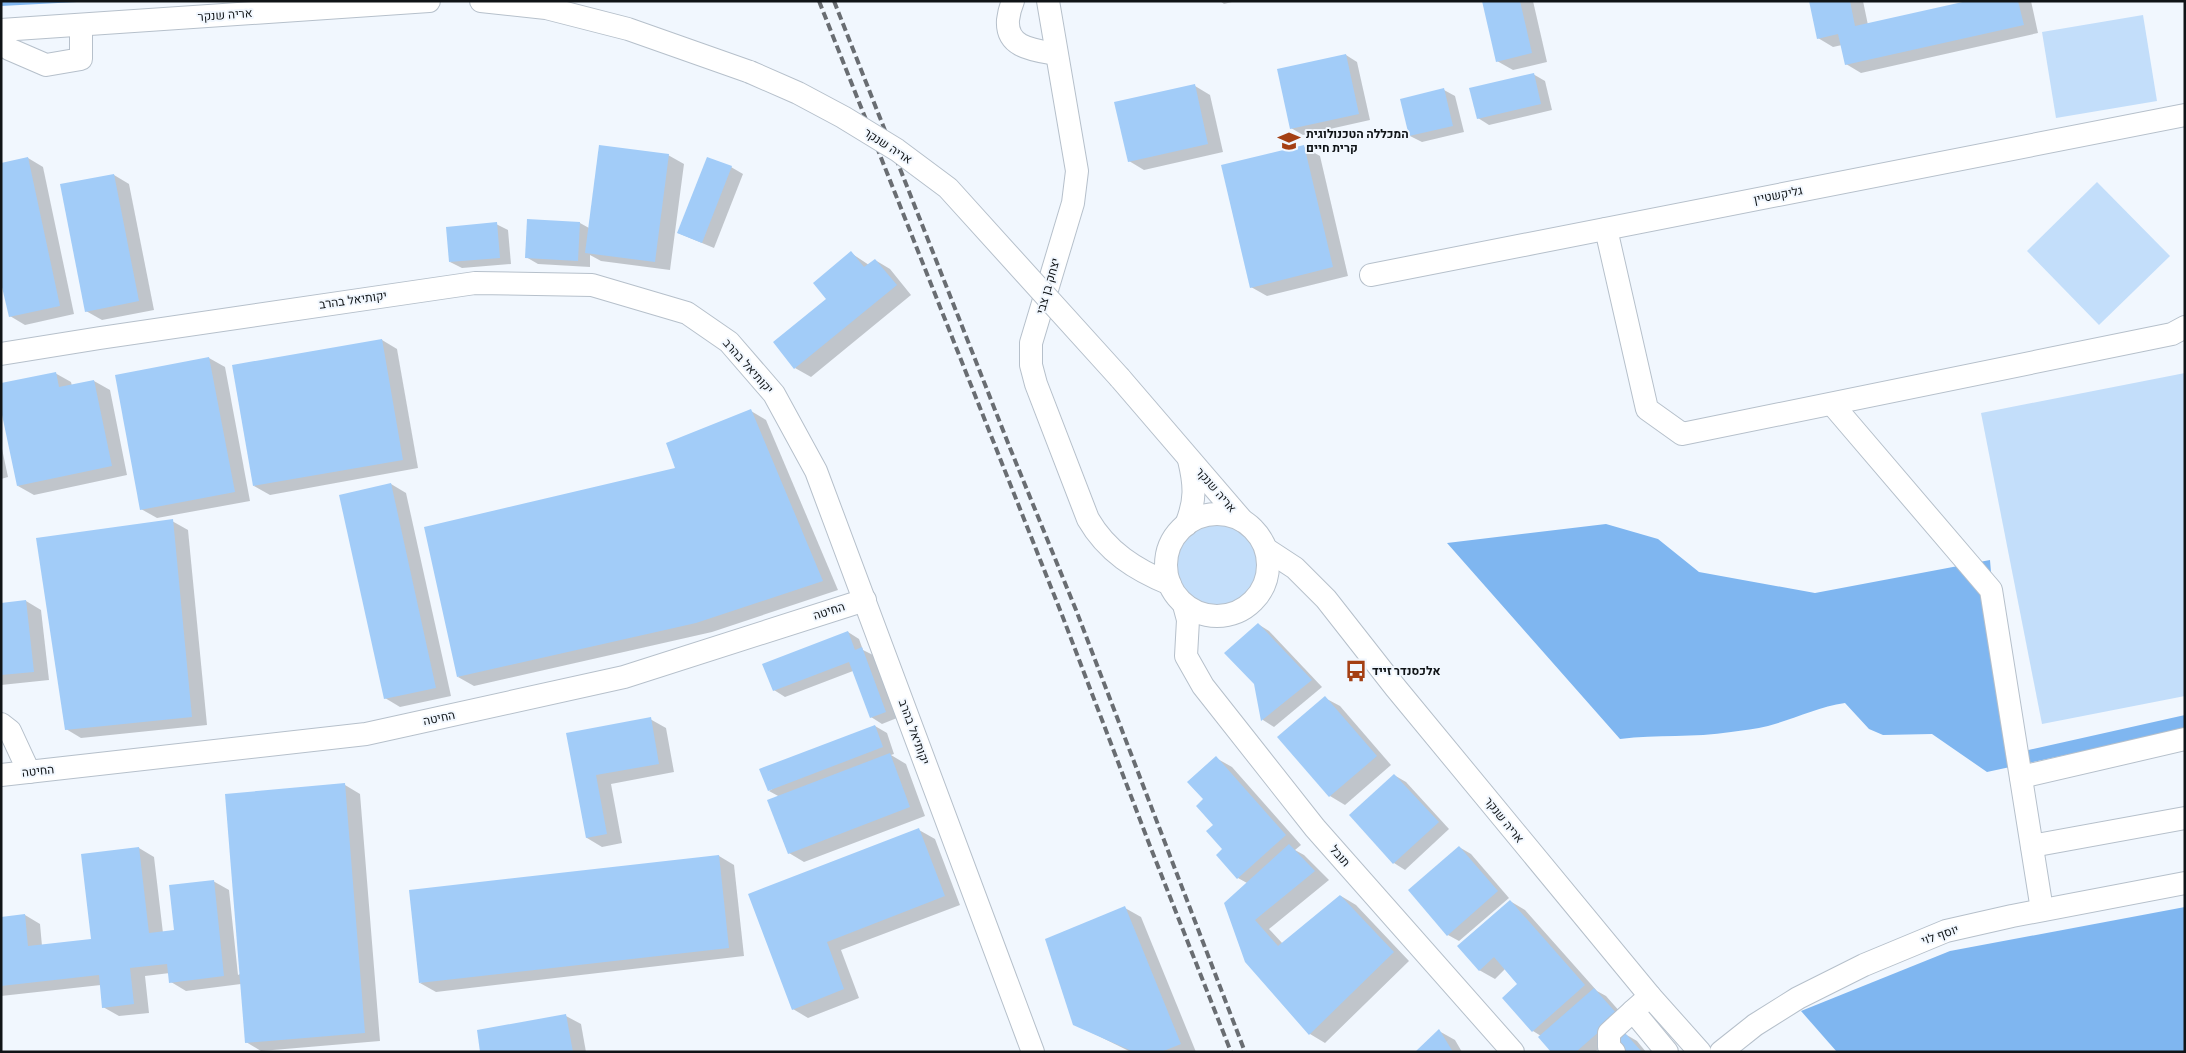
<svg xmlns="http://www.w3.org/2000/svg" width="2186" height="1053" viewBox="0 0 2186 1053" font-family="Poppins,Heebo,sans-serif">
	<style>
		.green { fill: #c3defa }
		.forest { fill: #7fb6f0 }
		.shadow { fill: #0003 }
		.building { fill: #a2ccf8 }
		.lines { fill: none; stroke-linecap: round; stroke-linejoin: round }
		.minor-casing { stroke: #b6c0cb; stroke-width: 24 }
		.minor { stroke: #fff; stroke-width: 22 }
		.rail { stroke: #696d72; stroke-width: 4; stroke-dasharray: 8 4; stroke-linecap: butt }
		.minor-bridge-casing { stroke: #b6c0cb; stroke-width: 24; stroke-linecap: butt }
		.minor-bridge { stroke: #fff; stroke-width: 22 }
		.labels { text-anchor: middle; stroke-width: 4; stroke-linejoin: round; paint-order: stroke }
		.street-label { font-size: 12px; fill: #101417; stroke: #f1f7fe }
		.poi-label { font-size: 12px; font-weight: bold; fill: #101417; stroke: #f1f7fe; text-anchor: start }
	</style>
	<rect width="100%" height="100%" fill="#f1f7fe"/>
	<g class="green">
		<polygon points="2143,15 2157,101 2056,118 2042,32"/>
		<polygon points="2097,182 2170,256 2099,325 2027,251"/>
		<polygon points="2185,373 2185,696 2042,724 1981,413"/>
		<circle cx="1217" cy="565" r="40"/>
	</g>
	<g class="forest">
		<polygon points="1,1 96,1 1,6"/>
		<path d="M1606,524L1658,539L1699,572L1815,593L1990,560L2006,755L2185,715V729L1987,772L1932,734L1883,735L1869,729L1845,703C1818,707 1794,719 1768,726C1756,729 1743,730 1731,732C1694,738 1657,734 1620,739L1447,543Z"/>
		<polygon points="2185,907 2185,1052 1837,1052 1801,1011 1950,951"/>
	</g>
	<g class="shadow">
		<polygon points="1220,1 1236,1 1224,4"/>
		<polygon points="1483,1 1533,1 1547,62 1513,70 1497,61"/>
		<polygon points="1810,1 1863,1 1868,25 1973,1 2031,1 2038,33 1861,73 1846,64 1842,45 1833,47 1818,38"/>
		<polygon points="1346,55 1357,62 1370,120 1303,135 1291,128"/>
		<polygon points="1533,74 1545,81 1552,110 1489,125 1478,118"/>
		<polygon points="1195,86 1210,95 1223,152 1144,170 1129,161"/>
		<polygon points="1444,90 1455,96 1464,132 1422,142 1410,136"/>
		<polygon points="1304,147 1320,156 1348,276 1267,296 1251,287"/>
		<polygon points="668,155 684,164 670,270 601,261 590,255 590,267 538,264 526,257 528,220 580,223 589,228"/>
		<polygon points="28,158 43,167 74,314 25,325 10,316"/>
		<polygon points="731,167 743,174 714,248 678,233"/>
		<polygon points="114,175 129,184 154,310 102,320 86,311"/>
		<polygon points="496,224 508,230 511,264 462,268 450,262"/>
		<polygon points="851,253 869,265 875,260 890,269 911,295 811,377 795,368"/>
		<polygon points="382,340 397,349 418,468 270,495 254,486"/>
		<polygon points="209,358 225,367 250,501 157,518 141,509"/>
		<polygon points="55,373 71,382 72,386 94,381 110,390 127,475 34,495 18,486"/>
		<polygon points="751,411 766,420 838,590 712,632 474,686 458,677 677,469"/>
		<polygon points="1,444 8,477 1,479"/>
		<polygon points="391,484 406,493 451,696 400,707 385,698"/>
		<polygon points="172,521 188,530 207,725 81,738 66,729"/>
		<polygon points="26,601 41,610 49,680 1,685 1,604"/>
		<polygon points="1258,624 1269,631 1322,687 1274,727 1263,720 1256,684"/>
		<polygon points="848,632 859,639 863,650 873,655 897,718 882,724 871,717 853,671 785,697 774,690"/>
		<polygon points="1325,698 1340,706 1391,765 1345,805 1330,796 1279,738"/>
		<polygon points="650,719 666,728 674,772 611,784 622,843 602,847 587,838 568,734"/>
		<polygon points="875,726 887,733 894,754 891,755 906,764 925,816 804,862 789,853 780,797 769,791"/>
		<polygon points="1216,758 1232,767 1301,845 1295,850 1304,855 1329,880 1269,929 1283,944 1341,896 1356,905 1409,961 1325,1043 1310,1034 1246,961 1247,883 1238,878 1204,800"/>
		<polygon points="1394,775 1406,782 1449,829 1405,870 1394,863"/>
		<polygon points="345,785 360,794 380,1041 261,1051 246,1042 241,984 186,991 171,982 170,973 145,976 149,1013 119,1016 103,1007 101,985 1,996 1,918 25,915 40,924 42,946 92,940 139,848 154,857 163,933 175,931 213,881 229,890 238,975 240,974"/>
		<polygon points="919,830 935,839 960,905 841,950 859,998 808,1018 793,1009 750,895"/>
		<polygon points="1459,847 1471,854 1509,898 1459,941 1448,935"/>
		<polygon points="719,856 734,865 744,956 436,992 420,983"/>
		<polygon points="1510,901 1525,910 1597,991 1606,996 1629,1022 1595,1052 1553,1052 1541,1036 1533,1031 1503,998 1518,984 1505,969 1495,979 1479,970"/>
		<polygon points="1125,908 1141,917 1196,1052 1131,1052 1074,1024"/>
		<polygon points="566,1016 581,1024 586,1052 482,1052"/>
		<polygon points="1439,1031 1455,1040 1462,1052 1417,1052"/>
		<polygon points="1625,1034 1637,1041 1646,1052 1606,1052"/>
	</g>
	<g class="building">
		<polygon points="1482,1 1520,1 1532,53 1496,62"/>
		<polygon points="1809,1 1850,1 1855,26 1967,1 2018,1 2024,25 1845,65 1838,34 1817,39"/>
		<polygon points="1346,54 1359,114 1290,129 1277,69"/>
		<polygon points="1534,73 1541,104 1477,119 1469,88"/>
		<polygon points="1195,84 1208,144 1128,162 1114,102"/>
		<polygon points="1444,88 1453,126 1409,136 1400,99"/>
		<polygon points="599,145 669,154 655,262 585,253"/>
		<polygon points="1304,145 1333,267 1250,288 1221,165"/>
		<polygon points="28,157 60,306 9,317 1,283 1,163"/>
		<polygon points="707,157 732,166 702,243 677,233"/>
		<polygon points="114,174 139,301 85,312 60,184"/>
		<polygon points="527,219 580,222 578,261 525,258"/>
		<polygon points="497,222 500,258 449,262 446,227"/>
		<polygon points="851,251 864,267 875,259 897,285 794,369 773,342 826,299 813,283"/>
		<polygon points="382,339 403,460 253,486 232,365"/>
		<polygon points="209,357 235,492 140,510 115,375"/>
		<polygon points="56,372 59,387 94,380 112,466 17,486 1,410 1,383"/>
		<polygon points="751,409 823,581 696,623 457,677 424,527 675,468 666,443"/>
		<polygon points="391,483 436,688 384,699 339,495"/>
		<polygon points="173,519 192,717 65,730 36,538"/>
		<polygon points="26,600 34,672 1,675 1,603"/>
		<polygon points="1258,623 1312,680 1261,721 1254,684 1224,653"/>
		<polygon points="848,631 855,650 862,647 886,712 870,718 849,662 773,691 762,664"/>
		<polygon points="1325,696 1377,756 1329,797 1277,737"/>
		<polygon points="651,717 659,764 596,775 607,834 586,838 566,733"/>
		<polygon points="875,725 883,747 768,791 759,769"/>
		<polygon points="890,753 910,807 788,854 767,800"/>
		<polygon points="1216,756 1286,835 1237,879 1216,855 1222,849 1206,831 1213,825 1196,806 1203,799 1187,782"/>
		<polygon points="1394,774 1439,822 1393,864 1349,815"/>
		<polygon points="345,783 365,1033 245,1043 225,794"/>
		<polygon points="919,828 945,896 827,942 844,989 792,1010 748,894"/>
		<polygon points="1289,844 1315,871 1255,920 1278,946 1340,895 1394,952 1309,1035 1245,962 1224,903"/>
		<polygon points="1459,846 1498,891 1447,936 1408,890"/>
		<polygon points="139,847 149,933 174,930 169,885 214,880 224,976 169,983 167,964 130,968 134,1004 102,1008 99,975 1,986 1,917 25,914 28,946 91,939 81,854"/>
		<polygon points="719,855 729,948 419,983 409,890"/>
		<polygon points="1510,900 1585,985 1532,1032 1502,998 1517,984 1494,957 1479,971 1457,946"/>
		<polygon points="1125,906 1181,1044 1161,1052 1134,1052 1073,1025 1045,939"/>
		<polygon points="1594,988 1618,1015 1576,1052 1551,1052 1538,1037"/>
		<polygon points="566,1014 573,1052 480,1052 477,1030"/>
		<polygon points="1439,1029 1453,1052 1415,1052"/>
		<polygon points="1625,1033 1642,1052 1604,1052"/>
	</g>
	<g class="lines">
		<g class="minor-casing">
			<g id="minor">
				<polyline points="481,1 546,8 628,29 750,72"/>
				<path d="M1013,1C1010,8 1009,12 1008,20C1006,48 1034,50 1056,54"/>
				<path d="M1048,1L1077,171L1073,203L1031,343V365L1036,384L1088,519C1107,552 1136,570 1170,584"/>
				<polyline points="1,30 429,1"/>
				<polyline points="9,49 46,65 81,59 81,26"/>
				<polyline points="1606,229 1647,409 1682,434 2172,334 2185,327"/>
				<polyline points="1371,275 2185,115"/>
				<polyline points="1,354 100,338 475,283 592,285 687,313 729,342 774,394 816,471 1033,1052"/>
				<polyline points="1120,378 1242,520"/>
				<polyline points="1832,404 1991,590 2042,910"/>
				<circle cx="1217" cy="565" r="51"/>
				<path d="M1186,525C1196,500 1195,485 1189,460"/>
				<polyline points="1266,549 1295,568 1326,599 1395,687 1650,996 1700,1052"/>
				<polyline points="1184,605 1188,620 1186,656 1203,686 1315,828 1513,1052"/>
				<polyline points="1,724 10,731 29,772"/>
				<polyline points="1,775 366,734 624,677 865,600"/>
				<polyline points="2021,777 2185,739"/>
				<polyline points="2032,846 2185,818"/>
				<polyline points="1650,996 1633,1011 1667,1052"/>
				<polyline points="1614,1052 1609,1047 1609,1033 1633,1011"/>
				<polyline points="1721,1052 1755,1025 1798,998 1864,965 1946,931 2012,916 2185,883"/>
			</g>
		</g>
		<use href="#minor" class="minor"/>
		<g class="rail">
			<polyline points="819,1 1062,615 1150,846 1231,1052"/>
			<polyline points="834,1 1010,448 1076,610 1245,1052"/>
		</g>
		<g class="minor-bridge-casing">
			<polyline id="minor-bridge" points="750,72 798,93 843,117 897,150 948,188 1120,378"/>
		</g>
		<use href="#minor-bridge" class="minor-bridge"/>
	</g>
	<defs>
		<g id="university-bare" transform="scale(1.725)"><path d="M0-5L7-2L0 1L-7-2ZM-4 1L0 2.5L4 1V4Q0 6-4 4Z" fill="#a43f13" stroke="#f1f7fe" stroke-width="2.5" paint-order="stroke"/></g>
		<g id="bus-bare" transform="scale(1.725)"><path d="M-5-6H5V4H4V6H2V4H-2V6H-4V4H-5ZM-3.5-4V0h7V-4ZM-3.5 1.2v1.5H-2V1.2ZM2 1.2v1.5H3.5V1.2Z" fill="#a43f13" stroke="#f1f7fe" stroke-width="2.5" paint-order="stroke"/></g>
	</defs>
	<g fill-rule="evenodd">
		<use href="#university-bare" x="1289" y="141"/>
		<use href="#bus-bare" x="1356" y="671"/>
	</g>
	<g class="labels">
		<g class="street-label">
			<text transform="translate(225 15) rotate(-4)" y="4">אריה שנקר</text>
			<text transform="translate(888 146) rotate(33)" y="4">אריה שנקר</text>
			<text transform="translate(1778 195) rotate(-11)" y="4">גליקשטיין</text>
			<text transform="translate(1048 286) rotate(-74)" y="4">יצחק בן צבי</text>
			<text transform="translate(353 300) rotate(-8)" y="4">יקותיאל בהרב</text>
			<text transform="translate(748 366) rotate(48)" y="4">יקותיאל בהרב</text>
			<text transform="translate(1216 490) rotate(49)" y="4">אריה שנקר</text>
			<text transform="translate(829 611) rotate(-18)" y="4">החיטה</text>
			<text transform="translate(439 718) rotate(-12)" y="4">החיטה</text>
			<text transform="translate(914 732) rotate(70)" y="4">יקותיאל בהרב</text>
			<text transform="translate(38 771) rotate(-6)" y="4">החיטה</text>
			<text transform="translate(1504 820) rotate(51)" y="4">אריה שנקר</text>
			<text transform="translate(1340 856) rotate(49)" y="4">תובל</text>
			<text transform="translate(1940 935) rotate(-19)" y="4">יוסף לוי</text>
		</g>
		<g class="poi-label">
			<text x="1306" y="138">המכללה הטכנולוגית<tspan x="1306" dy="14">קרית חיים</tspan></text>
			<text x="1372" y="675">אלכסנדר זייד</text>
		</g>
	</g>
	<rect width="2186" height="1053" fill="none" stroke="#101417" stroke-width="5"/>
</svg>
